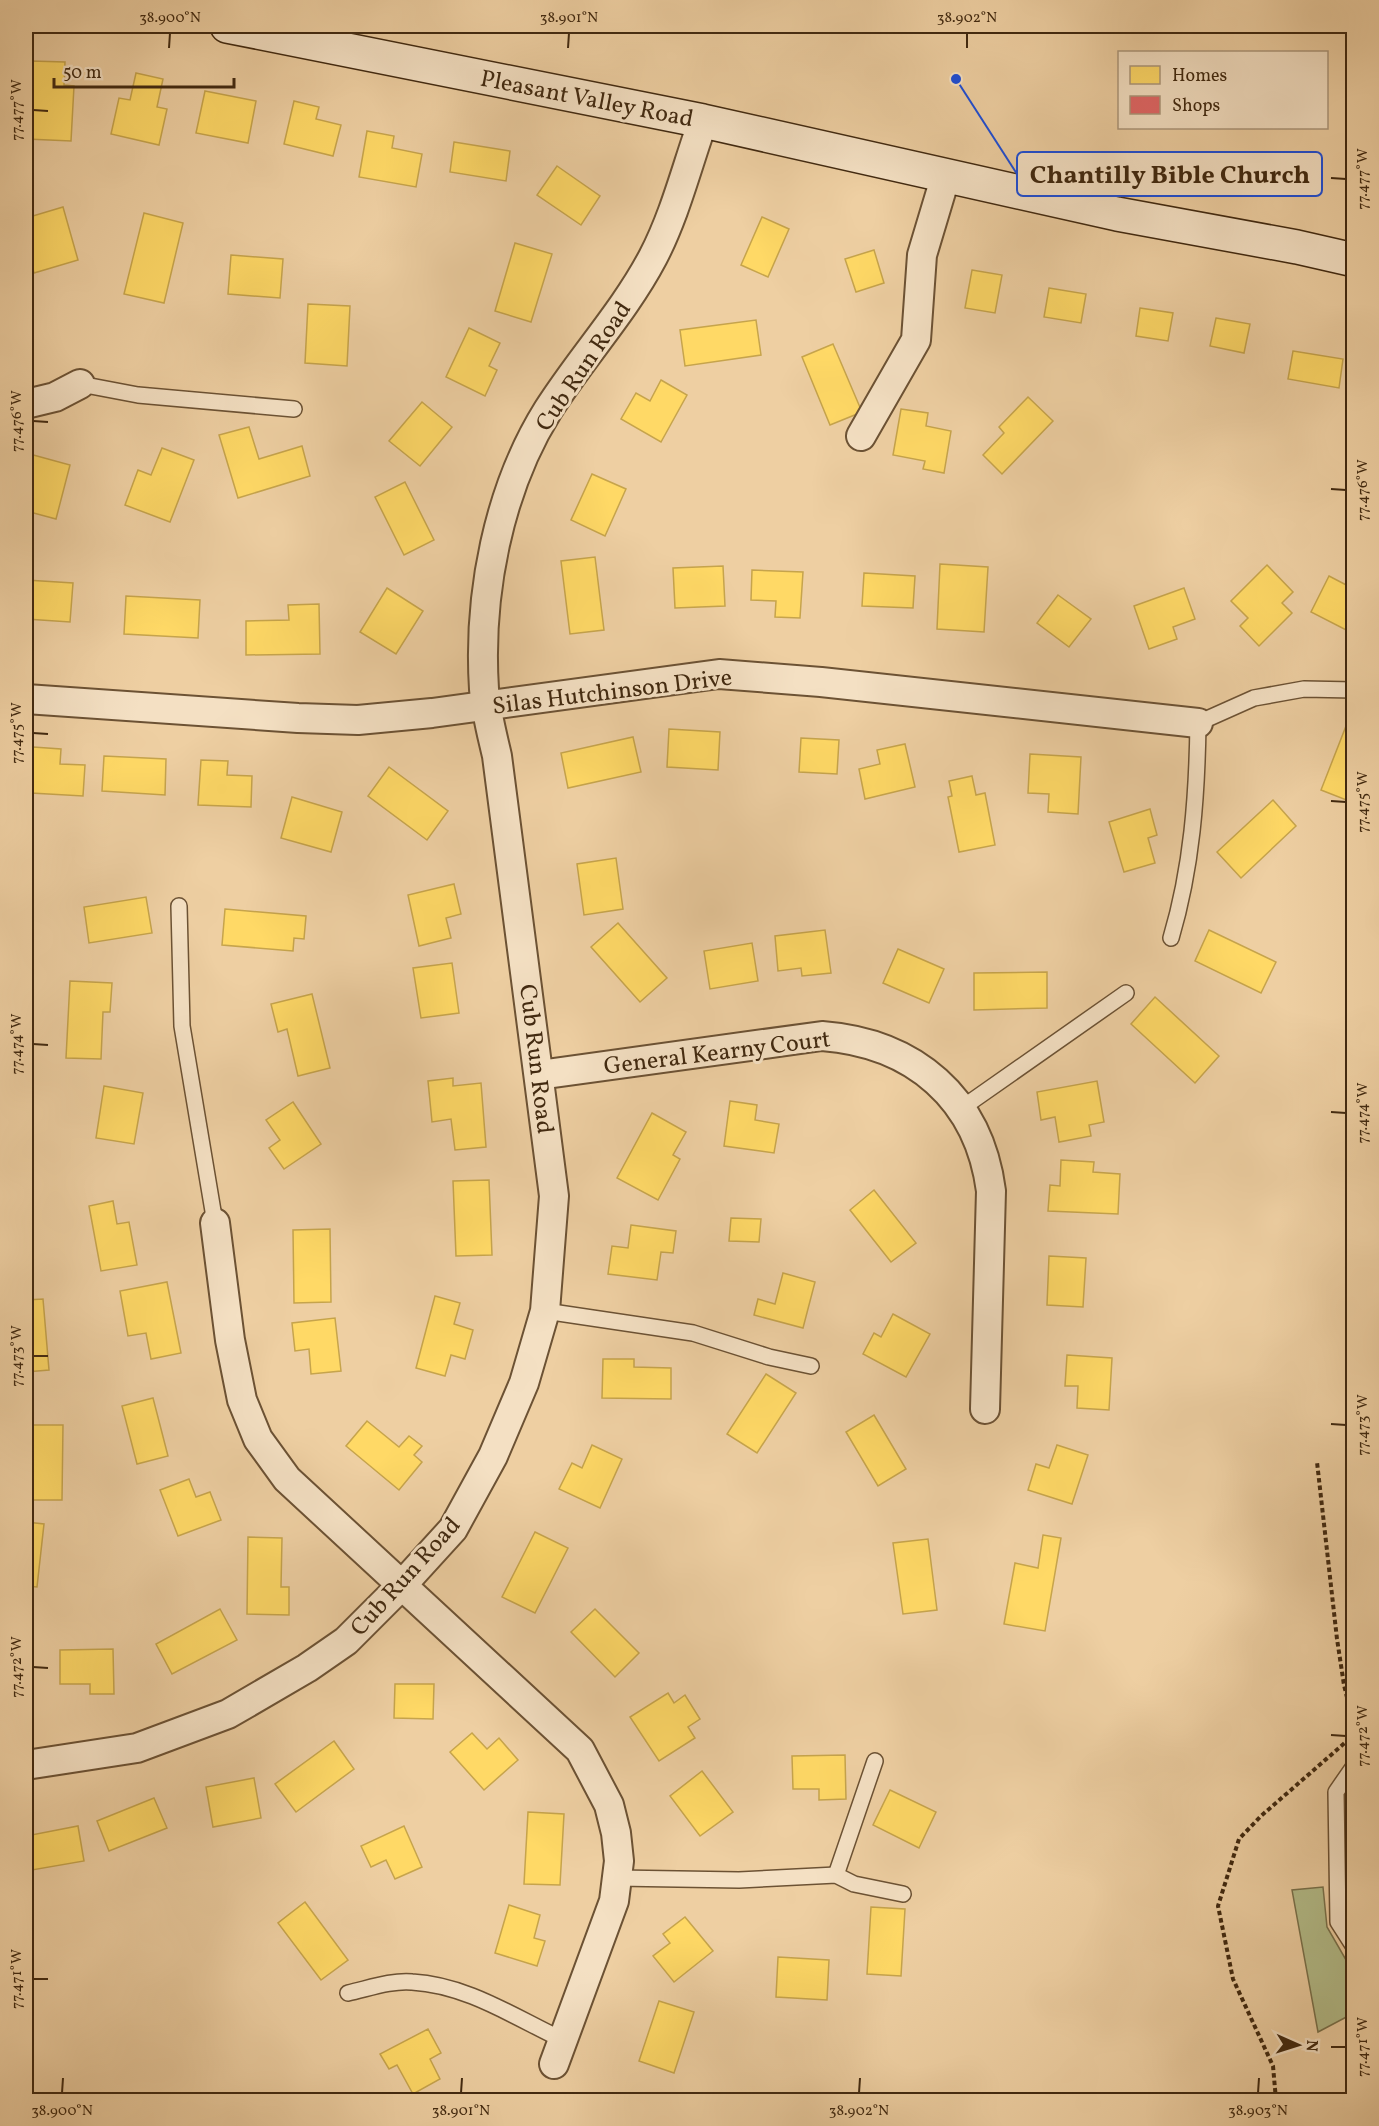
<svg xmlns="http://www.w3.org/2000/svg" width="1379" height="2126" viewBox="0 0 1379 2126" font-family="Vollkorn,serif">
	<style>
		.green { fill: #b3bc89; stroke: #7a724c; stroke-width: 1.5 }
		.homes { fill: #ffd966; stroke: #c6a44c; stroke-width: 1.5 }
		.shops { fill: #e06666; stroke: #b0544c; stroke-width: 1.5 }
		.lines { fill: none; stroke-linecap: round; stroke-linejoin: round }
		.lane-casing { stroke: #6c5234; stroke-width: 18 }
		.street-casing { stroke: #6c5234; stroke-width: 32 }
		.secondary-casing { stroke: #412910; stroke-width: 36 }
		.path { stroke: #412910; stroke-width: 4; stroke-dasharray: 4.5 3; stroke-linecap: butt }
		.lane { stroke: #f4e0c3; stroke-width: 15 }
		.street { stroke: #f4e0c3; stroke-width: 28 }
		.secondary { stroke: #f4e0c3; stroke-width: 33 }
		.ticks { fill: none; stroke: #412910; stroke-width: 2 }
		.labels { text-anchor: middle; stroke-width: 6; stroke-linejoin: round; paint-order: stroke }
		.street-label { font-size: 24px; fill: #412910; stroke: #f4e0c3 }
		.leader { fill: none; stroke: #1d4ed8; stroke-width: 2 }
		.callout-dot { fill: #1d4ed8; stroke: #f4e0c3; stroke-width: 2 }
		.callout { fill: #f4e0c3; stroke: #1d4ed8; stroke-width: 2 }
		.callout-label { font-size: 26px; text-anchor: middle; font-weight: bold; fill: #412910 }
		.neatline { fill: none; stroke: #412910; stroke-width: 2 }
		.ticks-label { font-size: 15px; text-anchor: middle; fill: #412910 }
	</style>
	<rect width="100%" height="100%" fill="#eecfa2"/>
	<filter id="stains"><feTurbulence type="fractalNoise" baseFrequency=".00333" numOctaves="4"/><feColorMatrix values="0 0 0 0 .2 0 0 0 0 .09 0 0 0 0 .02 0 0 0 .5 -.17"/></filter>
	<radialGradient id="worn" r=".72"><stop offset=".6" stop-color="#630" stop-opacity="0"/><stop offset="1" stop-color="#630" stop-opacity=".3"/></radialGradient>
	<polygon class="green" points="1323,1887 1327,1927 1353,1972 1354,2013 1318,2032 1292,1890"/>
	<g class="homes">
		<polygon points="31,61 65,62 64,85 74,86 71,141 27,139"/>
		<polygon points="136,73 163,79 157,107 167,109 159,145 111,134 119,98 130,100"/>
		<polygon points="205,91 256,101 248,143 196,133"/>
		<polygon points="294,101 319,107 316,119 341,125 333,156 284,144"/>
		<polygon points="367,131 394,136 392,148 422,154 416,187 359,177"/>
		<polygon points="454,142 510,151 506,181 450,172"/>
		<polygon points="557,166 600,196 581,225 537,195"/>
		<polygon points="63,207 78,260 34,273 26,243 26,218"/>
		<polygon points="144,213 183,223 164,303 124,294"/>
		<polygon points="762,217 789,229 768,277 741,265"/>
		<polygon points="515,243 552,254 531,322 495,311"/>
		<polygon points="874,250 884,283 856,292 845,259"/>
		<polygon points="231,255 283,259 280,298 228,294"/>
		<polygon points="972,270 1002,275 995,313 965,308"/>
		<polygon points="1049,288 1086,294 1081,323 1044,317"/>
		<polygon points="308,304 350,306 347,366 305,363"/>
		<polygon points="1140,308 1173,313 1168,341 1136,336"/>
		<polygon points="1216,318 1250,324 1244,353 1210,346"/>
		<polygon points="756,320 761,355 685,366 680,330"/>
		<polygon points="469,328 500,343 489,366 497,370 485,396 446,377"/>
		<polygon points="833,344 862,412 830,425 802,357"/>
		<polygon points="1293,351 1343,359 1339,388 1288,379"/>
		<polygon points="661,380 687,395 661,442 621,419 636,393 650,401"/>
		<polygon points="1028,397 1053,421 1002,474 983,455 1004,433 999,427"/>
		<polygon points="422,402 452,427 420,466 389,441"/>
		<polygon points="901,409 928,413 926,426 951,431 944,473 923,469 925,461 893,455"/>
		<polygon points="249,427 259,459 302,446 310,476 238,498 219,435"/>
		<polygon points="162,448 194,460 170,522 125,505 138,470 151,475"/>
		<polygon points="26,453 70,465 56,519 26,511"/>
		<polygon points="592,474 626,489 605,536 571,520"/>
		<polygon points="405,482 434,540 404,555 375,497"/>
		<polygon points="595,557 604,630 570,634 561,561"/>
		<polygon points="940,564 988,567 984,632 937,629"/>
		<polygon points="1267,565 1293,592 1282,603 1292,613 1259,646 1240,626 1248,618 1231,601"/>
		<polygon points="723,566 725,606 675,608 673,568"/>
		<polygon points="752,570 803,572 800,618 775,617 776,601 751,600"/>
		<polygon points="864,573 915,576 913,608 862,606"/>
		<polygon points="1329,576 1354,589 1354,634 1311,612"/>
		<polygon points="26,580 73,583 70,622 26,619"/>
		<polygon points="387,588 423,611 396,654 360,632"/>
		<polygon points="1184,588 1195,619 1173,627 1177,639 1149,649 1134,606"/>
		<polygon points="1058,595 1091,619 1069,647 1037,623"/>
		<polygon points="126,596 200,600 198,638 124,634"/>
		<polygon points="319,604 320,654 246,655 246,621 289,620 288,605"/>
		<polygon points="1348,721 1354,723 1354,803 1321,790"/>
		<polygon points="669,729 720,732 718,770 667,767"/>
		<polygon points="633,737 641,772 568,788 561,753"/>
		<polygon points="801,738 839,740 837,774 799,772"/>
		<polygon points="905,744 915,787 865,799 859,769 880,764 877,750"/>
		<polygon points="33,747 61,749 60,764 85,765 83,796 31,793"/>
		<polygon points="1030,754 1081,757 1078,814 1048,812 1049,794 1028,793"/>
		<polygon points="104,756 166,759 165,795 102,791"/>
		<polygon points="201,760 228,761 227,775 252,776 251,807 198,805"/>
		<polygon points="389,767 448,811 427,840 368,796"/>
		<polygon points="972,776 976,795 985,793 995,845 959,852 948,797 952,796 949,781"/>
		<polygon points="292,797 342,812 331,852 281,838"/>
		<polygon points="1273,800 1296,826 1241,878 1217,852"/>
		<polygon points="1150,809 1157,835 1148,838 1155,863 1124,872 1109,822"/>
		<polygon points="616,858 623,909 584,915 577,864"/>
		<polygon points="454,884 461,914 446,918 451,938 419,946 408,895"/>
		<polygon points="146,897 152,933 89,943 84,907"/>
		<polygon points="225,909 306,916 304,939 294,938 293,951 222,945"/>
		<polygon points="618,923 667,978 640,1002 591,947"/>
		<polygon points="825,930 831,973 802,976 801,968 778,971 775,936"/>
		<polygon points="1209,930 1276,962 1261,993 1195,961"/>
		<polygon points="752,943 758,981 710,989 704,951"/>
		<polygon points="898,949 944,969 929,1003 883,983"/>
		<polygon points="452,963 459,1013 421,1018 413,968"/>
		<polygon points="1047,972 1047,1008 974,1010 974,973"/>
		<polygon points="70,981 112,983 110,1012 103,1012 101,1059 66,1058"/>
		<polygon points="312,994 330,1068 298,1076 287,1029 278,1032 271,1004"/>
		<polygon points="1155,997 1219,1056 1195,1083 1131,1024"/>
		<polygon points="453,1078 453,1086 481,1083 486,1147 455,1150 451,1119 432,1122 428,1081"/>
		<polygon points="1097,1081 1104,1122 1089,1125 1091,1136 1059,1142 1055,1117 1041,1120 1037,1092"/>
		<polygon points="104,1086 143,1093 134,1144 96,1138"/>
		<polygon points="730,1101 757,1105 755,1120 779,1124 774,1153 724,1146"/>
		<polygon points="293,1102 321,1144 284,1169 269,1148 280,1140 266,1120"/>
		<polygon points="652,1113 686,1132 673,1155 680,1159 658,1200 617,1178"/>
		<polygon points="1061,1160 1094,1162 1093,1172 1120,1174 1118,1214 1048,1211 1050,1185 1060,1186"/>
		<polygon points="489,1180 492,1255 456,1256 453,1181"/>
		<polygon points="874,1190 916,1243 891,1262 850,1210"/>
		<polygon points="113,1201 117,1224 129,1222 137,1265 101,1271 89,1206"/>
		<polygon points="731,1218 761,1219 759,1242 729,1241"/>
		<polygon points="631,1225 676,1231 673,1253 661,1252 657,1280 608,1274 612,1246 628,1248"/>
		<polygon points="330,1229 331,1302 294,1303 293,1230"/>
		<polygon points="1049,1256 1086,1258 1083,1307 1047,1305"/>
		<polygon points="783,1273 815,1282 803,1328 754,1315 758,1299 775,1304"/>
		<polygon points="167,1282 181,1353 151,1359 146,1333 128,1336 120,1291"/>
		<polygon points="435,1296 460,1303 454,1324 473,1330 465,1359 451,1355 445,1376 416,1368"/>
		<polygon points="43,1299 49,1370 26,1372 26,1300"/>
		<polygon points="893,1314 930,1334 906,1377 863,1354 874,1333 881,1337"/>
		<polygon points="335,1318 341,1371 311,1374 309,1349 295,1351 292,1323"/>
		<polygon points="1067,1355 1112,1358 1109,1410 1077,1408 1078,1386 1065,1386"/>
		<polygon points="603,1359 634,1359 634,1367 671,1368 671,1399 602,1398"/>
		<polygon points="766,1374 796,1393 757,1453 727,1434"/>
		<polygon points="153,1398 168,1456 137,1464 122,1406"/>
		<polygon points="874,1415 906,1469 878,1486 846,1432"/>
		<polygon points="367,1421 399,1447 409,1436 422,1446 414,1455 422,1462 399,1490 346,1446"/>
		<polygon points="26,1425 63,1425 62,1500 26,1500"/>
		<polygon points="592,1445 622,1459 600,1508 559,1489 572,1463 582,1468"/>
		<polygon points="1057,1445 1088,1455 1072,1504 1028,1490 1036,1464 1049,1468"/>
		<polygon points="189,1479 196,1497 210,1492 221,1520 178,1536 160,1490"/>
		<polygon points="26,1522 44,1524 37,1587 26,1586"/>
		<polygon points="535,1532 568,1548 535,1613 502,1597"/>
		<polygon points="1043,1535 1061,1538 1045,1631 1004,1624 1015,1563 1038,1568"/>
		<polygon points="248,1537 282,1538 281,1587 289,1587 289,1615 247,1614"/>
		<polygon points="928,1539 937,1610 903,1614 893,1543"/>
		<polygon points="220,1609 237,1640 172,1674 156,1644"/>
		<polygon points="595,1609 639,1653 615,1677 571,1632"/>
		<polygon points="113,1649 114,1694 90,1694 90,1684 60,1684 60,1650"/>
		<polygon points="395,1684 434,1684 433,1719 394,1718"/>
		<polygon points="668,1693 674,1703 685,1695 700,1719 688,1727 695,1738 659,1761 630,1717"/>
		<polygon points="472,1733 487,1749 499,1738 518,1760 484,1790 450,1752"/>
		<polygon points="334,1741 354,1769 296,1812 275,1784"/>
		<polygon points="845,1755 846,1799 819,1800 819,1789 793,1789 792,1756"/>
		<polygon points="702,1771 733,1812 700,1836 670,1796"/>
		<polygon points="254,1778 261,1818 213,1827 206,1787"/>
		<polygon points="890,1790 936,1812 919,1848 873,1825"/>
		<polygon points="154,1798 167,1828 109,1851 97,1821"/>
		<polygon points="528,1812 564,1814 560,1885 524,1884"/>
		<polygon points="78,1826 84,1861 32,1870 26,1836"/>
		<polygon points="404,1826 422,1867 395,1879 386,1860 371,1867 361,1846"/>
		<polygon points="305,1902 348,1960 321,1980 278,1923"/>
		<polygon points="509,1905 540,1915 534,1938 545,1941 537,1966 495,1953"/>
		<polygon points="871,1907 905,1909 901,1976 867,1974"/>
		<polygon points="685,1917 713,1951 674,1982 653,1956 670,1943 663,1934"/>
		<polygon points="778,1957 829,1960 827,2000 776,1997"/>
		<polygon points="659,2001 694,2012 674,2073 639,2061"/>
		<polygon points="428,2029 441,2053 430,2059 440,2079 413,2094 397,2065 389,2069 380,2054"/>
	</g>
	<polygon class="shops" points="1354,1798 1354,1909 1353,1799"/>
	<g class="lines">
		<g class="lane-casing">
			<g id="lane">
				<polyline points="80,384 138,395 294,409"/>
				<polyline points="179,906 182,1026 215,1223"/>
				<path d="M1171,938C1192,867 1197,796 1198,723L1254,698L1304,689L1354,690"/>
				<polyline points="962,1108 1126,993"/>
				<polyline points="545,1311 693,1333 769,1357 811,1366"/>
				<polyline points="1354,1766 1336,1792 1338,1922 1354,1947"/>
				<polyline points="836,1875 875,1761"/>
				<polyline points="617,1878 739,1880 836,1875 854,1884 903,1894"/>
				<path d="M348,1993C367,1989 392,1980 412,1982C467,1985 514,2017 563,2040"/>
			</g>
		</g>
		<g class="street-casing">
			<g id="street">
				<polyline points="26,404 55,397 80,384"/>
				<polyline points="861,436 916,340 922,255 946,175"/>
				<polyline points="26,699 298,718 358,720 432,713 719,674 821,682 1198,723"/>
				<path d="M539,1075L822,1036C914,1043 979,1098 991,1191L985,1409"/>
				<polyline points="215,1223 230,1340 242,1400 258,1439 287,1479 580,1750 609,1805 616,1833 619,1861 614,1901 554,2064"/>
				<path d="M26,1765L137,1748L228,1714L307,1668L346,1641L402,1585L453,1529L493,1456L524,1383L545,1311L554,1196L497,756C492,734 486,712 484,689C478,595 498,490 548,410C581,358 624,312 653,257C675,215 687,166 703,121"/>
			</g>
		</g>
		<g class="secondary-casing">
			<polyline id="secondary" points="227,26 703,121 1117,214 1297,247 1354,260"/>
		</g>
		<polyline class="path" points="1276,2100 1273,2066 1233,1979 1218,1906 1239,1839 1261,1816 1347,1741 1353,1722 1344,1685 1337,1639 1317,1462"/>
		<use href="#lane" class="lane"/>
		<use href="#street" class="street"/>
		<use href="#secondary" class="secondary"/>
	</g>
	<path class="ticks" d="M169,48L170,33M568,48L569,33M967,48V33M33,110L48,111M1331,178L1346,179M33,421L48,422M1331,489L1346,490M33,733L48,734M1331,801L1346,802M33,1044L48,1045M1331,1112L1346,1113M33,1356H48M1331,1424L1346,1425M33,1667L48,1668M1331,1735L1346,1736M33,1979H48M1331,2047H1346M62,2093L63,2078M461,2093L462,2078M859,2093L860,2078M1258,2093L1259,2078"/>
	<g class="labels">
		<g class="street-label">
			<text transform="translate(587 98) rotate(11)" y="8">Pleasant Valley Road</text>
			<text transform="translate(583 366) rotate(-56)" y="8">Cub Run Road</text>
			<text transform="translate(612 691) rotate(-7)" y="8">Silas Hutchinson Drive</text>
			<text transform="translate(717 1052) rotate(-7)" y="8">General Kearny Court</text>
			<text transform="translate(537 1059) rotate(83)" y="8">Cub Run Road</text>
			<text transform="translate(405 1576) rotate(-48)" y="8">Cub Run Road</text>
		</g>
	</g>
	<path class="leader" d="M956 79L1017 174"/>
	<circle class="callout-dot" cx="956" cy="79" r="6"/>
	<rect class="callout" x="1017" y="152" width="305" height="44" rx="6"/>
	<g class="callout-label">
		<text x="1170" y="183">Chantilly Bible Church</text>
	</g>
	<rect width="1379" height="2126" fill="none" stroke="#eecfa2" stroke-width="66"/>
	<rect x="1118" y="51" width="210" height="78" fill="#f4e0c3" stroke="#ac977b" stroke-width="1.5"/>
	<rect x="1130" y="66" width="30" height="18" fill="#ffd966" stroke="#ac977b" stroke-width="1.5"/>
	<text x="1172" y="81" font-size="18" fill="#412910">Homes</text>
	<rect x="1130" y="96" width="30" height="18" fill="#e06666" stroke="#ac977b" stroke-width="1.5"/>
	<text x="1172" y="111" font-size="18" fill="#412910">Shops</text>
	<g transform="translate(1298 2045) rotate(93)" stroke="#f4e0c3" stroke-width="4.5" paint-order="stroke">
	<path d="M0-4.5L10 22L0 15L-10 22Z" fill="#412910"/>
	<text y="-9" font-size="16" font-weight="bold" text-anchor="middle" fill="#412910">N</text>
	</g>
	<path d="M54 78v9h180v-9" fill="none" stroke="#412910" stroke-width="3"/>
	<text x="63" y="78" font-size="18" fill="#412910" stroke="#f4e0c3" stroke-width="4.5" paint-order="stroke">50 m</text>
	<rect x="33" y="33" width="1313" height="2060" class="neatline"/>
	<g class="ticks-label">
		<text x="170" y="22">38.900°N</text>
		<text x="569" y="22">38.901°N</text>
		<text x="967" y="22">38.902°N</text>
		<text transform="translate(16 110) rotate(-90)" y="5">77.477°W</text>
		<text transform="translate(1362 179) rotate(-90)" y="5">77.477°W</text>
		<text transform="translate(16 421) rotate(-90)" y="5">77.476°W</text>
		<text transform="translate(1362 490) rotate(-90)" y="5">77.476°W</text>
		<text transform="translate(16 733) rotate(-90)" y="5">77.475°W</text>
		<text transform="translate(1362 802) rotate(-90)" y="5">77.475°W</text>
		<text transform="translate(16 1044) rotate(-90)" y="5">77.474°W</text>
		<text transform="translate(1362 1113) rotate(-90)" y="5">77.474°W</text>
		<text transform="translate(16 1356) rotate(-90)" y="5">77.473°W</text>
		<text transform="translate(1362 1425) rotate(-90)" y="5">77.473°W</text>
		<text transform="translate(16 1667) rotate(-90)" y="5">77.472°W</text>
		<text transform="translate(1362 1736) rotate(-90)" y="5">77.472°W</text>
		<text transform="translate(16 1979) rotate(-90)" y="5">77.471°W</text>
		<text transform="translate(1362 2047) rotate(-90)" y="5">77.471°W</text>
		<text x="62" y="2115">38.900°N</text>
		<text x="461" y="2115">38.901°N</text>
		<text x="859" y="2115">38.902°N</text>
		<text x="1258" y="2115">38.903°N</text>
	</g>
	<rect width="100%" height="100%" filter="url(#stains)"/>
	<rect width="100%" height="100%" fill="url(#worn)"/>
</svg>
